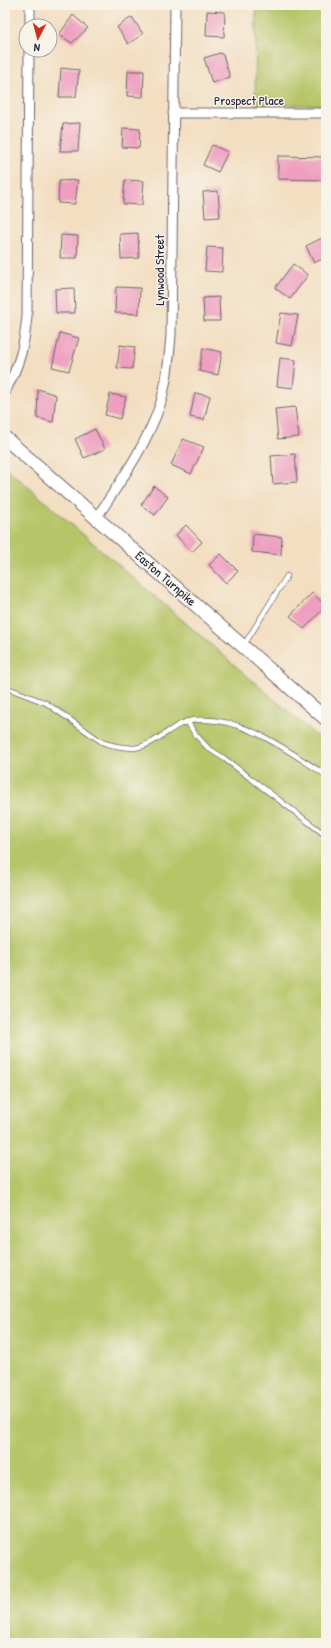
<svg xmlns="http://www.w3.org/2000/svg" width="331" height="1648" viewBox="0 0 331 1648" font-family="'Patrick Hand',sans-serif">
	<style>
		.green { fill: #b6c567; stroke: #6c7451 }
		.building { fill: #ee9fbf }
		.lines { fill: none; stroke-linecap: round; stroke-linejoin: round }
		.service-casing { stroke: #6b646a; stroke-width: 6 }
		.minor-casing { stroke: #6b646a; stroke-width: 11 }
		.secondary-casing { stroke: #6b646a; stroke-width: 15 }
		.service { stroke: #fff; stroke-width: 4.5 }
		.minor { stroke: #fff; stroke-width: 9 }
		.secondary { stroke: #fff; stroke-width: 13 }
		.labels { text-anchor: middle; stroke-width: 3; stroke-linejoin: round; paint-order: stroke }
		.street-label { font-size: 13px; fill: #22223b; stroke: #f7f3e8 }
	</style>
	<rect width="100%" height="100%" fill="#f7f3e8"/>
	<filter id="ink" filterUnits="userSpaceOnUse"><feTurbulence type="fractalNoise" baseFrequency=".025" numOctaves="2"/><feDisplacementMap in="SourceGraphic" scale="8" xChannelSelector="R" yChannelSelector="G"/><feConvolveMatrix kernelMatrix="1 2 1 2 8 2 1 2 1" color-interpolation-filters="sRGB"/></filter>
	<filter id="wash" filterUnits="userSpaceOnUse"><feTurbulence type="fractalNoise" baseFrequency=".012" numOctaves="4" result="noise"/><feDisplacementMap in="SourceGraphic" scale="16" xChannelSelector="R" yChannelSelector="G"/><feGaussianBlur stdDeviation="0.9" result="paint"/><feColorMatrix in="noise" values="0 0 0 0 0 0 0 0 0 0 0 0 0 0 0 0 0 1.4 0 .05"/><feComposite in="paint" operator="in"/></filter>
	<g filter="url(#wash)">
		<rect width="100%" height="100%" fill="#f3dec1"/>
		<g class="green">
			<polygon points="256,5 326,5 326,105 255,105"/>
			<polygon points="5,467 326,744 326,1643 5,1643"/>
		</g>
		<g id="blocks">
			<g class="building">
				<polygon points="207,11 225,12 224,37 206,36"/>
				<polygon points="73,15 88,28 72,43 59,35"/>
				<polygon points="132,17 143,34 128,44 117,27"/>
				<polygon points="220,53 223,55 230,77 212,83 204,58"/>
				<polygon points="61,68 79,70 76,97 59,97"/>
				<polygon points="128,71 144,71 143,97 127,96"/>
				<polygon points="80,123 78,151 60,151 63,124"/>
				<polygon points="123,128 140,129 139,148 122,147"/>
				<polygon points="212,145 228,152 218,172 203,165"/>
				<polygon points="278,156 326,157 326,180 278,179"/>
				<polygon points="78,180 75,204 58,203 59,181"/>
				<polygon points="125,180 144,181 142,205 123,204"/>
				<polygon points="218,191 220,217 205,218 203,192"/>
				<polygon points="138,233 139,258 121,259 120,234"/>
				<polygon points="61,235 78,236 77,258 60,258"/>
				<polygon points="326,236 326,257 314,263 306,246"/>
				<polygon points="207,247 223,248 222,272 205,271"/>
				<polygon points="293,264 308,275 290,299 275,288"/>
				<polygon points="116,287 140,288 139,314 115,313"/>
				<polygon points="74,288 75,313 56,313 55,289"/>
				<polygon points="219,297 220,321 204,321 203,298"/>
				<polygon points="281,313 298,315 292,346 276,343"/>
				<polygon points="60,333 79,338 69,371 52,367"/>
				<polygon points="120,345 135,347 132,369 117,368"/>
				<polygon points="203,348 222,352 218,375 199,371"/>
				<polygon points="280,358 296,360 293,388 277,386"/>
				<polygon points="38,389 56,395 53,422 37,418"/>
				<polygon points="195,393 210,396 204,420 190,417"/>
				<polygon points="110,394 126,397 120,419 105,415"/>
				<polygon points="295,407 299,437 278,439 275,409"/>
				<polygon points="95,429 105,449 84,458 75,439"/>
				<polygon points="183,439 204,447 191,474 171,465"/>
				<polygon points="295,454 297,482 273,484 271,456"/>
				<polygon points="154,486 168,497 155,515 141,505"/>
				<polygon points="186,525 202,542 192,552 176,535"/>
				<polygon points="253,534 282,537 281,555 252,552"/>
				<polygon points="221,554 238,571 226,583 209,565"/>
				<polygon points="312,593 326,606 304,629 290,616"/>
			</g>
		</g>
	</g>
	<g filter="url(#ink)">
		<use href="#blocks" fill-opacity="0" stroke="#6b646a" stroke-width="1"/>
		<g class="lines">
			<g class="service-casing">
				<g id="service">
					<polyline points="244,645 287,576"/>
					<path d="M5,687L46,703L102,742C109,745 115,746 123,747C126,747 131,748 135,748C158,745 172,722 195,720C244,716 287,751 326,775"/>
					<polyline points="187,721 195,734 208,748 225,759 324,834 326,833"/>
				</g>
			</g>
			<g class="minor-casing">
				<g id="minor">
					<polyline points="30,26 30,5"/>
					<polyline points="173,113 326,113"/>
					<path d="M5,392C20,363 24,348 27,316L29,50"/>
					<path d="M97,517C121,481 146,446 160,405C167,382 169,359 171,335L175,5"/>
				</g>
			</g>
			<g class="secondary-casing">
				<polyline id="secondary" points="5,438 326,719"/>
			</g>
			<use href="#service" class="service"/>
			<use href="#minor" class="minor"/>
			<use href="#secondary" class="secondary"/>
		</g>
	</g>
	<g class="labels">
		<g class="street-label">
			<text x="249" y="105">Prospect Place</text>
			<text transform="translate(159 270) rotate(-90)" y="5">Lynwood Street</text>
			<text transform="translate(166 578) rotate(41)" y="5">Easton Turnpike</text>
		</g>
	</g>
	<rect width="331" height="1648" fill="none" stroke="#f7f3e8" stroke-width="20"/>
	<g transform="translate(38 38) rotate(186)"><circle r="19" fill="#f7f3e8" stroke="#a29fa3"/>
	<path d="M0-3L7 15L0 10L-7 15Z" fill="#c8321e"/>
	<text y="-6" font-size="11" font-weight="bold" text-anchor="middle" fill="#22223b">N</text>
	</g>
</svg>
